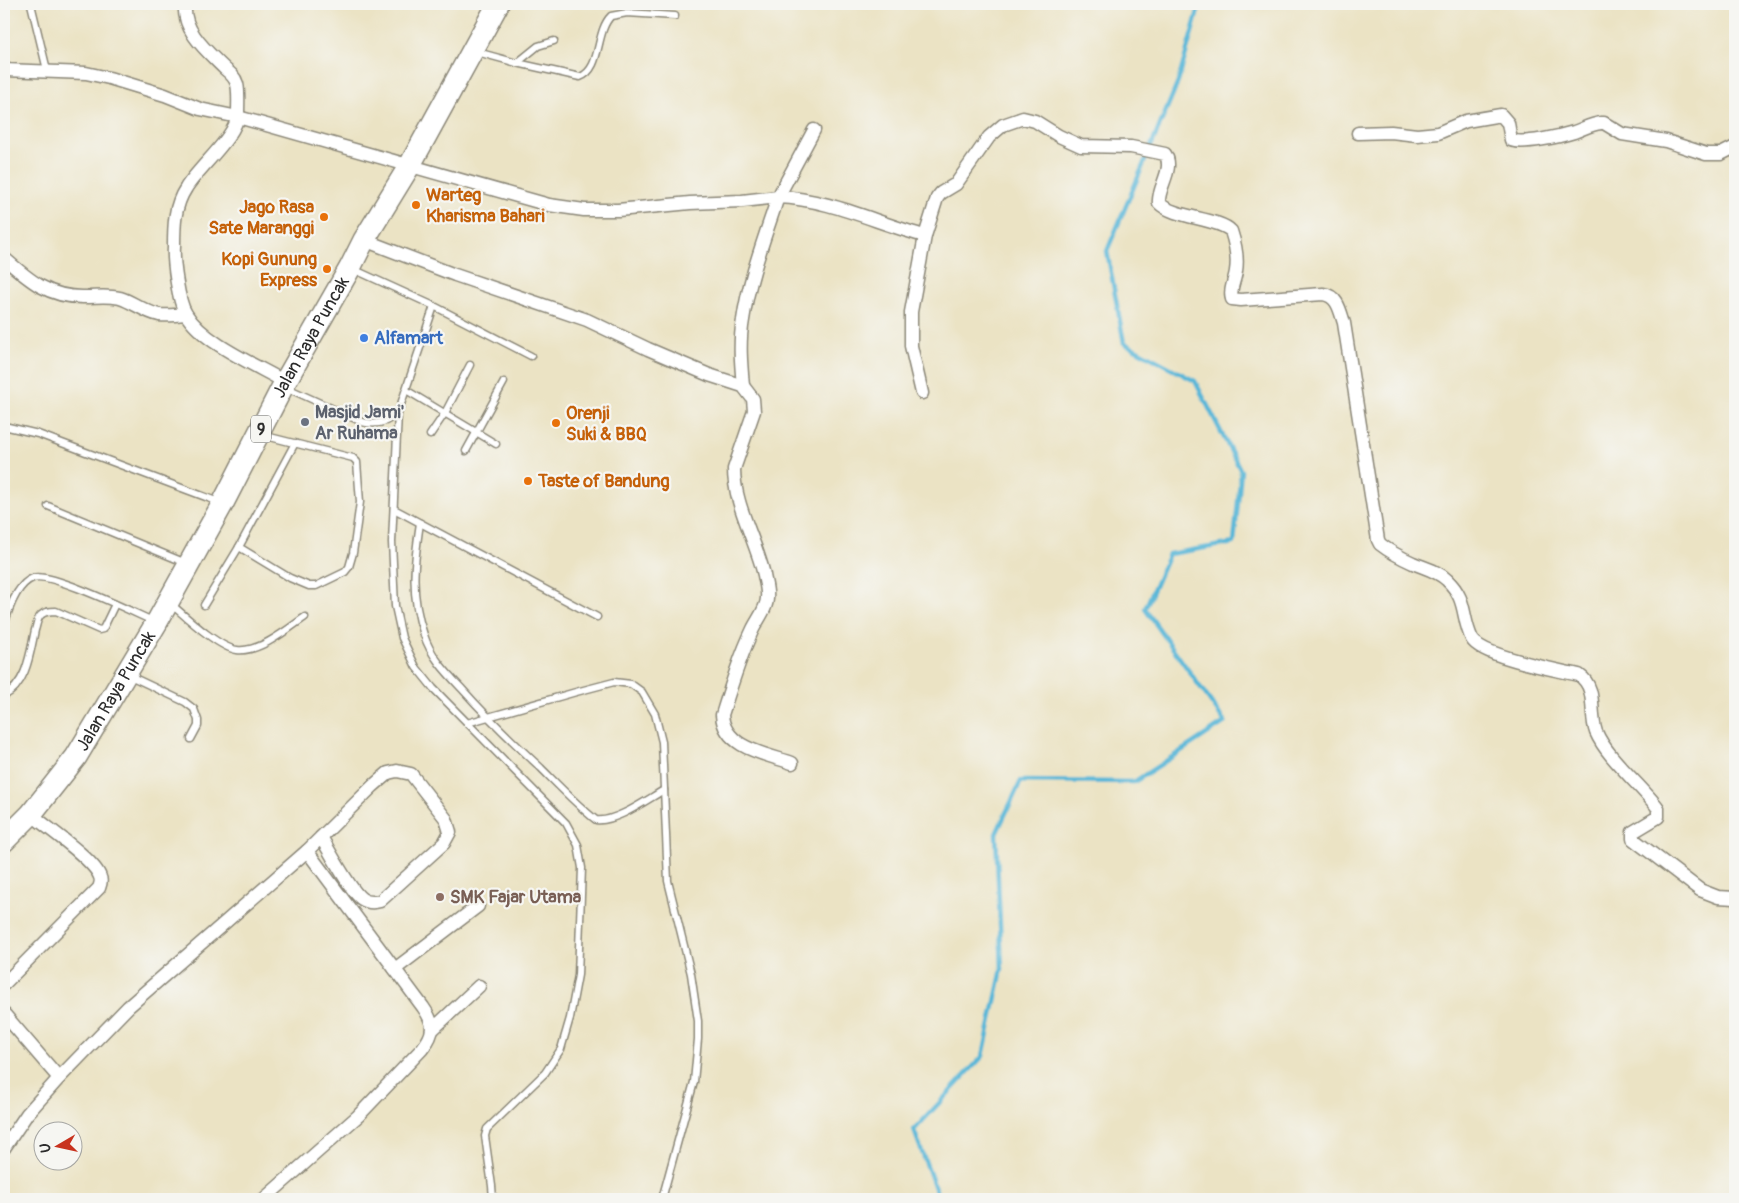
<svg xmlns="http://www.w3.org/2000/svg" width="1739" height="1203" viewBox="0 0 1739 1203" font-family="Pangolin,sans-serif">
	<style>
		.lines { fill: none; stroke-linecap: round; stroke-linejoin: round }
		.stream { stroke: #5ab7d8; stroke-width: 4.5 }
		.service-casing { stroke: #8b8778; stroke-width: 9 }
		.minor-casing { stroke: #8b8778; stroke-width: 15 }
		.trunk-casing { stroke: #8b8778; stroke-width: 24 }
		.service { stroke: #fff; stroke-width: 6 }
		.minor { stroke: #fff; stroke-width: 12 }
		.trunk { stroke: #fff; stroke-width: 21 }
		.food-dot { fill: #e8710a; stroke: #f6f6f2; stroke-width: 2 }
		.shop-dot { fill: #3f7fe0; stroke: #f6f6f2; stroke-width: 2 }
		.worship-dot { fill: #6b7280; stroke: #f6f6f2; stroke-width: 2 }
		.education-dot { fill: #8d6e63; stroke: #f6f6f2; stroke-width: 2 }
		.labels { text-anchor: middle; stroke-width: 4.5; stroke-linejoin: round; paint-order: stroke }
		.shield { fill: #f6f6f2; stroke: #686867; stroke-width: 1 }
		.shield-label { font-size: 16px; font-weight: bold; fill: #2b2b2b }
		.food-label { font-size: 18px; font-weight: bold; fill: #c56008; stroke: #f6f6f2; text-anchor: start }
		.street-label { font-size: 18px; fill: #2b2b2b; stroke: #f6f6f2 }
		.shop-label { font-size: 18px; font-weight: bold; fill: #366cbe; stroke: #f6f6f2; text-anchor: start }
		.worship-label { font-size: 18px; font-weight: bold; fill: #5b616d; stroke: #f6f6f2; text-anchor: start }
		.education-label { font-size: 18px; font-weight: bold; fill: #785e54; stroke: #f6f6f2; text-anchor: start }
	</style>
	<rect width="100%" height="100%" fill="#f6f6f2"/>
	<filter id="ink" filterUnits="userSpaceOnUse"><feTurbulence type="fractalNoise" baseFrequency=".02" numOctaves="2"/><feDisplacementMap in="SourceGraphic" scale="10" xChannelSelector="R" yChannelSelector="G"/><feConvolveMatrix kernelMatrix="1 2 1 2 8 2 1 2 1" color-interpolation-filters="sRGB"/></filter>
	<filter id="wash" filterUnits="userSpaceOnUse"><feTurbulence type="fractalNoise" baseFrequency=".0096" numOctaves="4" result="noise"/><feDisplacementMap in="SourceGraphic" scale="20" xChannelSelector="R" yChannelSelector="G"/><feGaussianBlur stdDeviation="1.12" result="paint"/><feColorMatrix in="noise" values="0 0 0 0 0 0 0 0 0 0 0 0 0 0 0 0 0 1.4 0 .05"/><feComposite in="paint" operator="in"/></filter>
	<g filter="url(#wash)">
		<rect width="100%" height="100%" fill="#ebe3c4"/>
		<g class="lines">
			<polyline class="stream" points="939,1199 914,1130 983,1056 1002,969 996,834 1021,781 1134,782 1225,722 1145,609 1169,554 1234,543 1241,471 1195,381 1124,343 1107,251 1178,82 1200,4"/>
		</g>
	</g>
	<g filter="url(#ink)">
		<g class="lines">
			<g class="service-casing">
				<g id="service">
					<polyline points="31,4 47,70"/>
					<path d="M477,52L517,63L580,77C602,69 595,32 611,16L627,13L675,16"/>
					<polyline points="517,63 538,46 554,41"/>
					<polyline points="353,269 434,306 398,413 392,542 395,606 402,638 416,667 433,688 566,823 578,845 582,868 578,975 570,1018 561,1049 545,1073 487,1129 485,1136 492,1186 493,1199"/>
					<polyline points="434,306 531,356"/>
					<path d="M285,387L362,422C376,426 387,423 398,413"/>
					<polyline points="406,390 496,444"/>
					<polyline points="4,426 38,434 219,502"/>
					<polyline points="262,435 353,458 357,462 360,502 353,553 349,567 345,572 316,586 309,586 290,578 239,547 295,443"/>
					<polyline points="430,435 445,413 470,365"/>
					<polyline points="466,451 504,382"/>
					<polyline points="48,506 186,563"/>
					<polyline points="394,509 597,617"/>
					<path d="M420,523C414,563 410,595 424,635C431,657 447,673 463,690C488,718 514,743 541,768C559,786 577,805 596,820C615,823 648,799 664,790"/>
					<path d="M171,604C185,616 219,648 237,650C259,653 288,629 305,617"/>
					<polyline points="204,605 239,547"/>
					<path d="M4,626C8,611 17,584 33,578C50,571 134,613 155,622"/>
					<polyline points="128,675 185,702 194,709 198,720 198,726 191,739"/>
					<path d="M4,696C27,684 30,653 35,630C37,625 37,618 41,615C45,611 51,611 56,611L99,630L103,629L115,604"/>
					<polyline points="467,723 576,692 614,682 631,684 642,692 655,714 662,742 668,881 691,974 698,1021 698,1039 694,1082 662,1199"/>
				</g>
			</g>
			<g class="minor-casing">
				<g id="minor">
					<path d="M185,4C182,31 207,51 225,69C230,73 235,77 237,84C239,92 238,105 238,114C237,136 198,168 186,188C174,206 174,226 174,247C173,261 178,301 186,314C203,343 256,365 285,382"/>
					<polyline points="4,70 86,73 109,78 165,95 200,109 238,117 549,205 584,210 618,210 690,203 742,201 778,197 814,130"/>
					<path d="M1358,133L1391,132L1417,135L1438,133L1466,121L1501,115L1508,123L1511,140C1523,145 1561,136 1574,132C1583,129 1591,124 1601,123H1604L1622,134L1666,141L1706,154H1721L1735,147"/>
					<path d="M364,240L455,275L587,320L648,349L709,375L743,386L753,399L754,411L734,469C734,505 756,540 764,575C765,582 768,590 767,598C767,608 758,619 753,629C740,656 731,686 722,715C724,748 766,754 792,763"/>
					<path d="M4,258C29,280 49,298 85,297C97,297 107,295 120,298C133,302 145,312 159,315C168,316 177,315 186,314"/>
					<path d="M743,386C741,364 739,342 743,320C749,278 765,237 778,197C830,199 876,223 925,236"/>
					<path d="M922,393L911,346V312L925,236L937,198L941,193L956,184L989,137L1003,125L1023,118L1035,121L1059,136L1081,146L1131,147L1165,154C1175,169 1157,188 1159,203C1173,218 1219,218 1231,231C1235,243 1238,259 1236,271C1235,280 1229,290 1232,299L1241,300L1323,294C1338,296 1340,311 1344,323L1378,540L1380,544C1390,552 1402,558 1413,563C1425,568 1438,571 1447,580C1468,600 1461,617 1472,639C1482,657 1558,670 1579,675C1598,688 1589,713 1596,732C1607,758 1641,785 1658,808V817L1633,832V839L1700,890L1718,897L1735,898"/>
					<path d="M307,851L373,786L388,773L397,771L411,774L446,819L450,832L444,843L380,901C373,903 368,903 362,899C351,892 329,850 321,837"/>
					<polyline points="395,969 478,906"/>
					<path d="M4,984L99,888C100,885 102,881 100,877C95,860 46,827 31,814"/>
					<polyline points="4,1014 59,1078"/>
					<polyline points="432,1030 479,986"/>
					<path d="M4,1148L27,1114L59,1078L128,1007L307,851L423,1007C435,1024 435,1033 422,1049L358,1116L264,1199"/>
				</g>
			</g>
			<g class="trunk-casing">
				<g id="trunk">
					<path id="s1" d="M4,841L31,814L76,757L157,622L223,503L285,382L350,268L364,240L410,165L498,4"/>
				</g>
			</g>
			<use href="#service" class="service"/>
			<use href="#minor" class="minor"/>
			<use href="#trunk" class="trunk"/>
		</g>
	</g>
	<g class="food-dot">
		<circle cx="416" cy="205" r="5"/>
		<circle cx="324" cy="217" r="5"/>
		<circle cx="327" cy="269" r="5"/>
		<circle cx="556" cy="423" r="5"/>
		<circle cx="528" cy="481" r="5"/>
	</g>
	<circle class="shop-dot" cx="364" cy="338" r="5"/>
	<circle class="worship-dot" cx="305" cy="422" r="5"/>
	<circle class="education-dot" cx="440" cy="897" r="5"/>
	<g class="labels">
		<rect class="shield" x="251" y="415.5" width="20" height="27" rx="4"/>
		<g class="shield-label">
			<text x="261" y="435">9</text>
		</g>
		<g class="food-label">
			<text x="426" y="201">Warteg<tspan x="426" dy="21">Kharisma Bahari</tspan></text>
			<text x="314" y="213" text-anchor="end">Jago Rasa<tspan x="314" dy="21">Sate Maranggi</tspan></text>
			<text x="317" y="265" text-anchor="end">Kopi Gunung<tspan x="317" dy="21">Express</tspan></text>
			<text x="566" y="419">Orenji<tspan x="566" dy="21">Suki &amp; BBQ</tspan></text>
			<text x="538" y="487">Taste of Bandung</text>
		</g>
		<g class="street-label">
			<text dy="6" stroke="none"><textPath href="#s1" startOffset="592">Jalan Raya Puncak</textPath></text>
			<text dy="6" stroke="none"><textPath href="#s1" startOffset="188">Jalan Raya Puncak</textPath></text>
		</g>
		<g class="shop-label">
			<text x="374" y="344">Alfamart</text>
		</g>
		<g class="worship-label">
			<text x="315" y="418">Masjid Jami'<tspan x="315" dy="21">Ar Ruhama</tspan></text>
		</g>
		<g class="education-label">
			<text x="450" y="903">SMK Fajar Utama</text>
		</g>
	</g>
	<rect width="1739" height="1203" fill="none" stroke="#f6f6f2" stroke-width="20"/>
	<g transform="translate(58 1146) rotate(261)"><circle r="24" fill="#f6f6f2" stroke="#a5a5a2"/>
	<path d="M0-4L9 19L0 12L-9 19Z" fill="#c8321e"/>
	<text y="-8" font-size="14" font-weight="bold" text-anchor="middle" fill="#2b2b2b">U</text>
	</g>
</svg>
